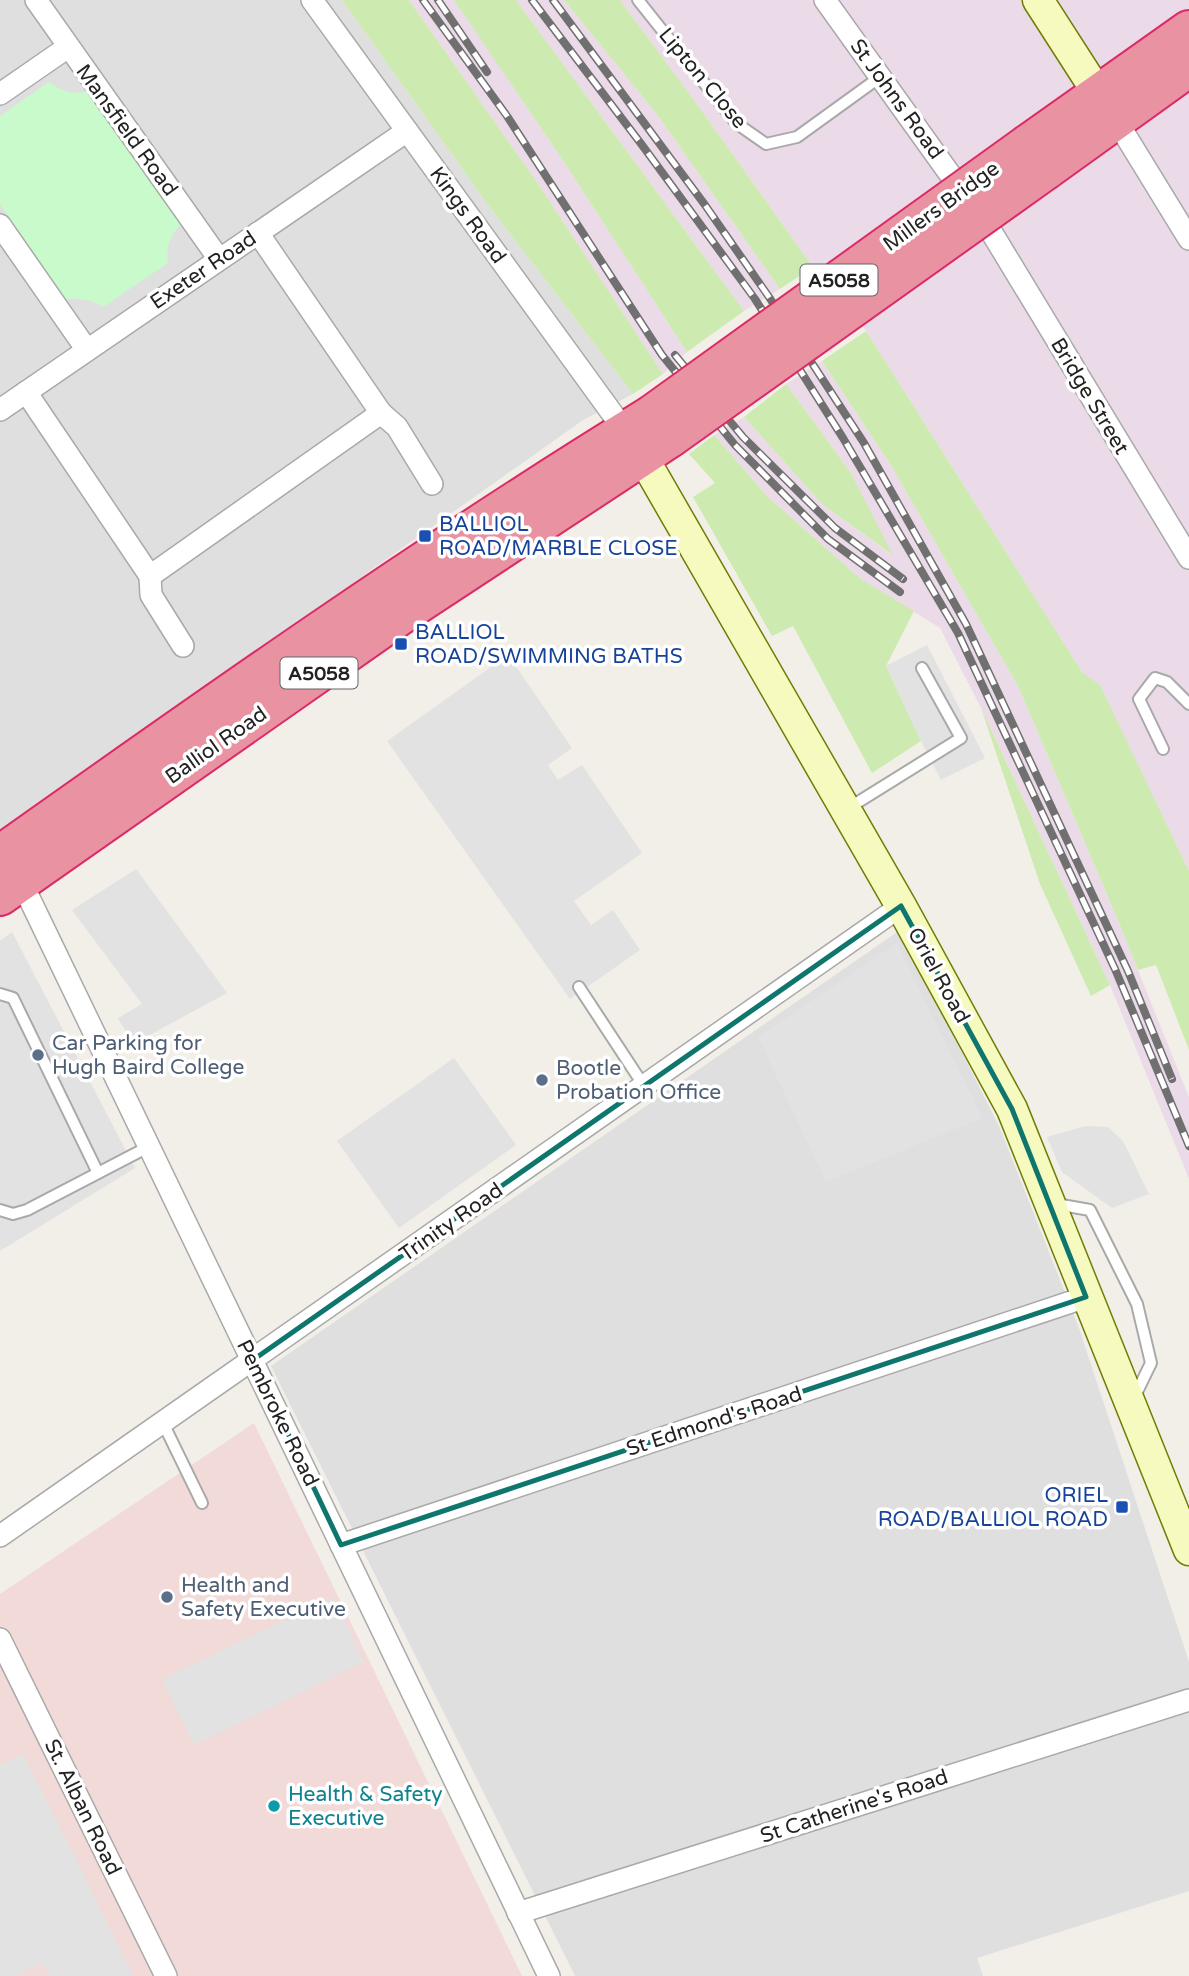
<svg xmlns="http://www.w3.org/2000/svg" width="1189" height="1976" viewBox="0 0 1189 1976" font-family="'Varela Round',sans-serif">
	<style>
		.residential { fill: #e0dfdf }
		.commercial { fill: #f2dad9 }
		.industrial { fill: #ebdbe8 }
		.grass { fill: #cdebb0 }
		.park { fill: #c8facc }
		.parking { fill: #e2e2e2 }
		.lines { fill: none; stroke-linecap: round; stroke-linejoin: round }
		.lane-casing { stroke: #a9a9a9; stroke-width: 14 }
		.street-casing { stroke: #a9a9a9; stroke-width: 24 }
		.secondary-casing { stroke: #707d05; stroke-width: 33 }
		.highway-casing { stroke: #dc2a67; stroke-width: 42 }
		.lane { stroke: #fff; stroke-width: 10 }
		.street { stroke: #fff; stroke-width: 21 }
		.secondary { stroke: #f7fabf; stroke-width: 30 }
		.highway { stroke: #e892a2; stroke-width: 38 }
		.rail-casing { stroke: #707070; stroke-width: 8 }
		.rail { stroke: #fff; stroke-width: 5; stroke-dasharray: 16; stroke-linecap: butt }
		.highway-bridge-casing { stroke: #dc2a67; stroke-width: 42; stroke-linecap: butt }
		.highway-bridge { stroke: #e892a2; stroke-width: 38 }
		.marked { fill: none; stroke: #0f766e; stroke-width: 5; stroke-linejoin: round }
		.transit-dot { fill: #1a4fb4; stroke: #fff; stroke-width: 2.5 }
		.service-dot { fill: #5c6f8a; stroke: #fff; stroke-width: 2.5 }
		.culture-dot { fill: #0f9aa8; stroke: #fff; stroke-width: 2.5 }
		.labels { text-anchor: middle; stroke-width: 7; stroke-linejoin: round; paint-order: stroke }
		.shield { fill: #fff; stroke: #646464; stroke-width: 2 }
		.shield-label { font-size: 19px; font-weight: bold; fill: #222 }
		.street-label { font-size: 21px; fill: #222; stroke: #fff }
		.transit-label { font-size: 21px; fill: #164399; stroke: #fff; text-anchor: start }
		.service-label { font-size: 21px; fill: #4e5e75; stroke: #fff; text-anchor: start }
		.culture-label { font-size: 21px; fill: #0d838f; stroke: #fff; text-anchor: start }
	</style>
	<rect width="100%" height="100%" fill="#f2efe9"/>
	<g class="residential">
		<polygon points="0,0 342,0 491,209 633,394 583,420 0,833"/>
		<polygon points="900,930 999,1126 1079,1328 1189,1662 1189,1891 977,1958 983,1976 575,1976 271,1366"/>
	</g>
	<polygon class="commercial" points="254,1423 522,1976 0,1976 0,1594"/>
	<g class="industrial">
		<polygon points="409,0 454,0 458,5 562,159 687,352 663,374 539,185"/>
		<polygon points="516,0 564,0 656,113 780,289 744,311"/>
		<polygon points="620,0 1189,0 1189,871 1100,686 1082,672 866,331 840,294 813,267 699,107"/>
		<polygon points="822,361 892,467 1018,686 1117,918 1189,1097 1189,1179 1110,985 981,708 940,628 861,579 769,498 714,435 744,417 823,505 891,554 851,473 786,384"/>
	</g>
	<g class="grass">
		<polygon points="342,0 409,0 539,185 663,374 633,394 491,209"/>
		<polygon points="454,0 516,0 744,311 687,352 562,159"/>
		<polygon points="564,0 620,0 699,107 813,267 780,289 656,113"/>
		<polygon points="866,331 1082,672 1100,685 1189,871 1189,1050 1156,965 1138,970 1117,918 1018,686 892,467 822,361"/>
		<polygon points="786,384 851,473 893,555 823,505 744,417"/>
		<polygon points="714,435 769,498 861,579 914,611 886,666 921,741 872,773 793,626 772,636 693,497 715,483 689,454"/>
		<polygon points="981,708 1110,985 1091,996 1040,884"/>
	</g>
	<path class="park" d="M49,82C64,92 70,95 88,91L181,224C170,236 166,246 168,263L103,307C91,299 80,298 65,299L0,204V116Z"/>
	<g class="parking">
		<polygon points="927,645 985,758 941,780 921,741 886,666"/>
		<polygon points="508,655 572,748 548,765 558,780 582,765 642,853 574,901 591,925 613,910 640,950 570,999 387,741"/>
		<polygon points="136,869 227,993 133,1044 118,1018 142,1004 72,910"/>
		<polygon points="12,932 135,1168 0,1251 0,941"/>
		<polygon points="897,943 982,1118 826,1182 758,1037"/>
		<polygon points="454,1058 516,1145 399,1228 337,1141"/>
		<polygon points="1086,1126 1108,1127 1123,1141 1149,1194 1112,1208 1062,1172 1047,1137"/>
		<polygon points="333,1597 364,1662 194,1745 162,1679"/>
		<polygon points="23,1754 75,1857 133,1976 49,1976 43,1963 15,1976 0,1976 0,1765"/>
	</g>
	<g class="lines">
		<g class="lane-casing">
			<g id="lane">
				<polyline points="638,0 736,123 766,144 797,137 880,77"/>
				<polyline points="1163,749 1139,699 1155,678 1167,682 1189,704"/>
				<polyline points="847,809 961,738 922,668"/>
				<polyline points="579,987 644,1086"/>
				<polyline points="0,994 13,998 98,1173"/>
				<polyline points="1056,1204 1090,1210 1137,1304 1151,1363 1134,1398"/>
				<polyline points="0,1210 13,1214 27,1210 150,1146"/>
				<polyline points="163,1423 202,1503"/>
			</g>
		</g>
		<g class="street-casing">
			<g id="street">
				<polyline points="36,0 219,259"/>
				<polyline points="312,0 625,431"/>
				<polyline points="825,0 992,233 1189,558"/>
				<polyline points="0,94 68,47"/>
				<polyline points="1116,120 1189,239"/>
				<polyline points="0,225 87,350"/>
				<polyline points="26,392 150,576 381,413 258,233"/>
				<polyline points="0,410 407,131"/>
				<polyline points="381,413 397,427 432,484"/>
				<polyline points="150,576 151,595 183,646"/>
				<polyline points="18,875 549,1976"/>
				<polyline points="0,1536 901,906"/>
				<polyline points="341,1545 1086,1297"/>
				<polyline points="0,1639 166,1976"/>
				<polyline points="518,1913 1189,1700"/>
			</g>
		</g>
		<g class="secondary-casing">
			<g id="secondary">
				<polyline points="1038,0 1110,112"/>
				<polyline points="631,440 642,456 901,906 1012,1109 1189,1550"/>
			</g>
		</g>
		<g class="highway-casing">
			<g id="highway">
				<polyline points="1028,144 1189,30"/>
				<polyline points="1046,170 1189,67"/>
				<path d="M0,855C213,704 427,553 650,416"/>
				<polyline points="0,896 398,617 670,438"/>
			</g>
		</g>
		<use href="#lane" class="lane"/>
		<use href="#street" class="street"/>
		<use href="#secondary" class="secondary"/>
		<use href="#highway" class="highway"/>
		<g class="rail-casing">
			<g id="rail">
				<polyline points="423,0 507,116 662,355 735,445 828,539 900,592"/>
				<polyline points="438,0 487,72"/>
				<polyline points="532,0 642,145 755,299 843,438 958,633 1115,969 1189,1146"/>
				<polyline points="553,0 705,205 769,297 864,443 966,624 1128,971 1172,1079"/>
				<polyline points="675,355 743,437 835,528 903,579"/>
			</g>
		</g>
		<use href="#rail" class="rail"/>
		<g class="highway-bridge-casing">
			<g id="highway-bridge">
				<polyline points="650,416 1028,144"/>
				<polyline points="670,438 1046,170"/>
			</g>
		</g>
		<use href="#highway-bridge" class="highway-bridge"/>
	</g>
	<path class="marked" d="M901,906L1012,1109L1086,1297L341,1545L253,1360Z"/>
	<g class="transit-dot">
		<rect x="418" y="529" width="14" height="14" rx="3.5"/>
		<rect x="394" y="637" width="14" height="14" rx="3.5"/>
		<rect x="1115" y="1500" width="14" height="14" rx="3.5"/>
	</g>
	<g class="service-dot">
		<circle cx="38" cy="1055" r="7"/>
		<circle cx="542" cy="1080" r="7"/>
		<circle cx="167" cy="1597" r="7"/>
	</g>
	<circle class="culture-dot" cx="274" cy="1806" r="7"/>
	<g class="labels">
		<g class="shield">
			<rect x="800.5" y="264.5" width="77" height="31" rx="5"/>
			<rect x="280.5" y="657.5" width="77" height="31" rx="5"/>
		</g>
		<g class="shield-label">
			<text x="839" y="287">A5058</text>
			<text x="319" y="680">A5058</text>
		</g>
		<g class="street-label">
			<text transform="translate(703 78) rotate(50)" y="7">Lipton Close</text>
			<text transform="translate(897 99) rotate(54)" y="7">St Johns Road</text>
			<text transform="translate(127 130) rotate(54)" y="7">Mansfield Road</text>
			<text transform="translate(941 206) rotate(-36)" y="7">Millers Bridge</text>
			<text transform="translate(468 215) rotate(54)" y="7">Kings Road</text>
			<text transform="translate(203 270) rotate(-34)" y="7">Exeter Road</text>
			<text transform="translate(1090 396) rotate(59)" y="7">Bridge Street</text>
			<text transform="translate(216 745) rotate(-35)" y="7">Balliol Road</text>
			<text transform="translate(939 975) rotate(61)" y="7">Oriel Road</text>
			<text transform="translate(451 1222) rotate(-35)" y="7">Trinity Road</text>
			<text transform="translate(278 1413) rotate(64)" y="7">Pembroke Road</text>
			<text transform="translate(714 1421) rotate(-18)" y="7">St Edmond's Road</text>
			<text transform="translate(854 1806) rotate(-18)" y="7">St Catherine's Road</text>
			<text transform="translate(83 1807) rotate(64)" y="7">St. Alban Road</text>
		</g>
		<g class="transit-label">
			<text x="439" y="531">BALLIOL<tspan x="439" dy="24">ROAD/MARBLE CLOSE</tspan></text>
			<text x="415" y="639">BALLIOL<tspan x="415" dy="24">ROAD/SWIMMING BATHS</tspan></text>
			<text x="1108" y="1502" text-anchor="end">ORIEL<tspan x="1108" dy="24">ROAD/BALLIOL ROAD</tspan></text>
		</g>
		<g class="service-label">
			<text x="52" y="1050">Car Parking for<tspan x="52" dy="24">Hugh Baird College</tspan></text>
			<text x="556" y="1075">Bootle<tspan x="556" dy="24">Probation Office</tspan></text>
			<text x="181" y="1592">Health and<tspan x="181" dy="24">Safety Executive</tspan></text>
		</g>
		<g class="culture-label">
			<text x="288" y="1801">Health &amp; Safety<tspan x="288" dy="24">Executive</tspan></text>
		</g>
	</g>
</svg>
